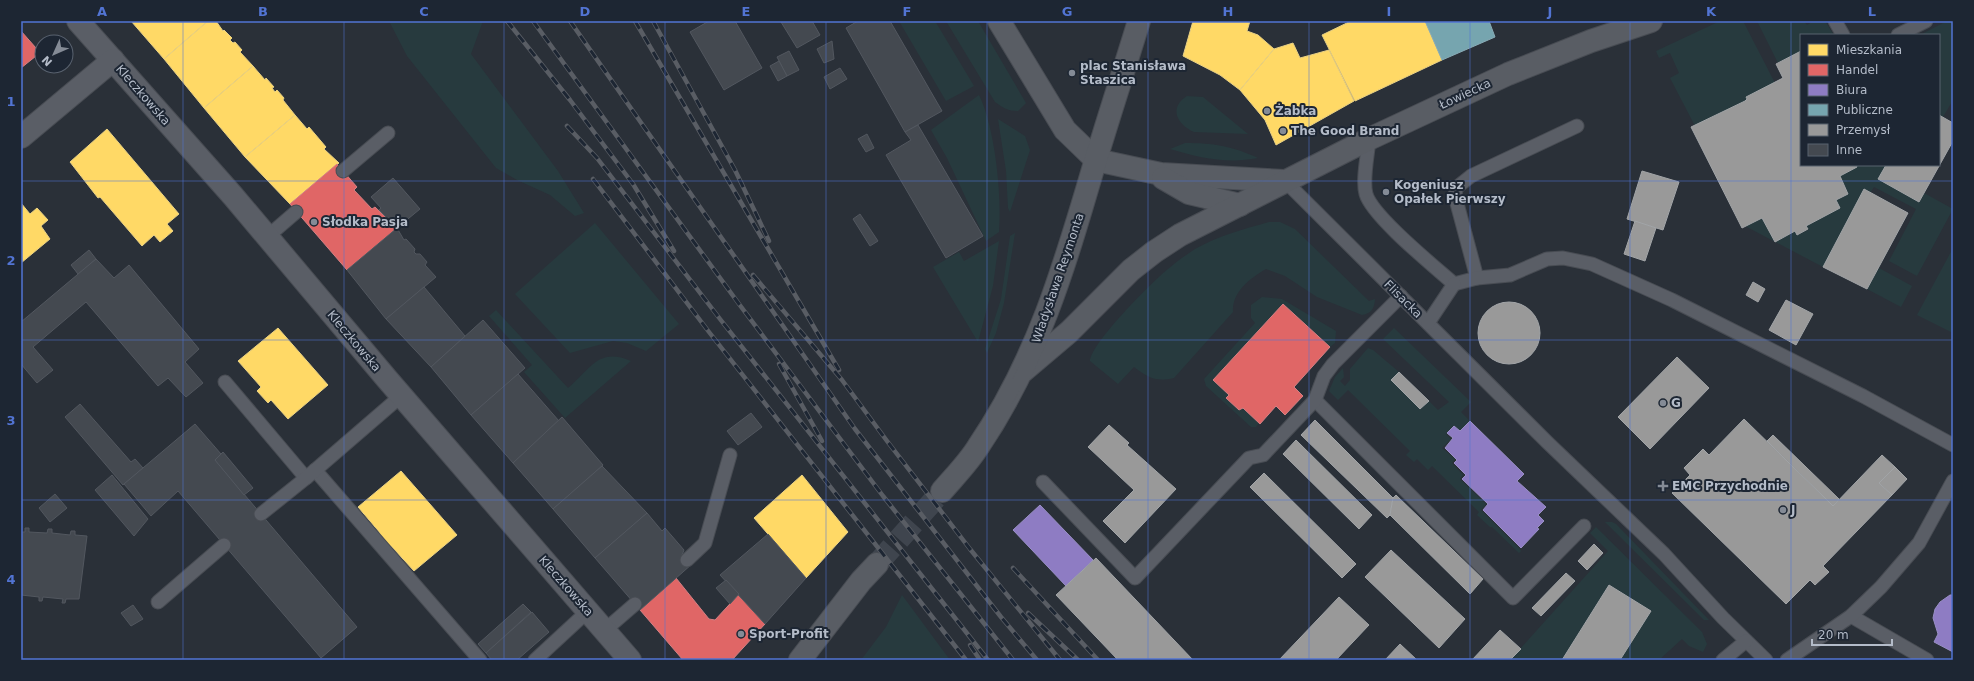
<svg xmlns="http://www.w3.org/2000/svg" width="1974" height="681" viewBox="0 0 1974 681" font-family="'DejaVu Sans',sans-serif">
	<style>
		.green { fill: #273a3e }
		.homes { fill: #ffd966; stroke: #e8d084 }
		.shops { fill: #e06666; stroke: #d38084 }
		.offices { fill: #8e7cc3; stroke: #998fc5 }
		.public { fill: #76a5af; stroke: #89acb7 }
		.industry { fill: #999; stroke: #a1a4a7 }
		.building { fill: #444950; stroke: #52575f }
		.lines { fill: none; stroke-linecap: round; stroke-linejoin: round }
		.secondary-tunnel { stroke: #3f454e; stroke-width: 22; stroke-dasharray: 22 11; stroke-linecap: butt }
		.lane-casing { stroke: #484c53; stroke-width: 15 }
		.street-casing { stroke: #484c53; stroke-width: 24 }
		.secondary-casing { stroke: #484c53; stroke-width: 24 }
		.lane { stroke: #5a5e66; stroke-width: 13 }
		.street { stroke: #5a5e66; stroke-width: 22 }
		.secondary { stroke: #595d64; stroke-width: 22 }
		.tram { stroke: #595d64; stroke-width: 1 }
		.rail-casing { stroke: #595d64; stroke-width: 4.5 }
		.rail { stroke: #1d2633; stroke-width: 3; stroke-dasharray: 9; stroke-linecap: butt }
		.grid { fill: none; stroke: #5274d3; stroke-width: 1; stroke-opacity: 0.55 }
		.poi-dot { fill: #848b96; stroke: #1d2633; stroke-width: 1.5 }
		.labels { text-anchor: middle; stroke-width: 4; stroke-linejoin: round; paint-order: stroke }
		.poi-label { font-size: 12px; font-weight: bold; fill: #b4bcc9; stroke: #1d2633; text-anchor: start }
		.street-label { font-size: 12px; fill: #b4bcc9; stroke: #1d2633 }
		.neatline { fill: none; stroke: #5274d3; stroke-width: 1.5 }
		.grid-label { font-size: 13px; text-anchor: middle; font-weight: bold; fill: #5274d3 }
	</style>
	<rect width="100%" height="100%" fill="#2a3038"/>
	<g class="green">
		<polygon points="389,21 483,21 471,54 558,171 584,213 575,216 550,195 517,180 496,168 407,56"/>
		<polygon points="899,21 935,21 974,86 946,101"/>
		<path d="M946,21H978L1026,103L1018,111C1008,111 1003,108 995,102Z"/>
		<polygon points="1720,21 1743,21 1775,83 1746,97 1747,99 1745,101 1695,126 1670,78 1679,73 1670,53 1659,58 1656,51"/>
		<polygon points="1757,21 1804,21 1807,25 1813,21 1825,21 1834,35 1801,35 1801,51 1778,63"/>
		<polygon points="1947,21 1953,21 1953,100 1943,117 1939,115 1939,35 1920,35"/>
		<path d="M979,95C995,127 1002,196 999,232L986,241L947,158L931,130Z"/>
		<path d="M1187,96L1203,97L1248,134L1194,132C1176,124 1169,107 1187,96Z"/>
		<polygon points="998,119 1025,136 1030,150 1010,212 1008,208 1006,171"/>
		<path d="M1185,143C1213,143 1232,146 1258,158C1227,164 1200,158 1170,149Z"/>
		<polygon points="1856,165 1886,165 1878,179 1919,202 1924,193 1953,209 1917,276 1889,261 1916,209 1874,187 1823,267 1745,226 1762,218 1775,242 1795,231 1797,235 1808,230 1806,226 1840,208 1836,200 1848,194 1840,176"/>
		<path d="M1269,222H1280L1295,229L1369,301L1375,299C1374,309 1372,313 1362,315L1317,297L1285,276L1266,269C1249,279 1232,292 1233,312L1174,378C1155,382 1149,378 1134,367L1118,384L1090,361C1091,343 1152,282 1168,269C1176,262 1186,255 1195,249C1218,236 1244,229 1269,222Z"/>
		<polygon points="595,223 679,324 646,351 627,343 613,341 570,353 515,294"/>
		<polygon points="1015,233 1004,303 996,333 987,353 985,349 1001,299 1010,236"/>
		<polygon points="999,241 993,286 978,342 933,267 959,252 964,261"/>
		<polygon points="1953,248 1953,333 1917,315"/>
		<polygon points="1879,268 1912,286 1901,307 1867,289"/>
		<polygon points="1262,297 1282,299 1336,331 1335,343 1330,347 1283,305 1213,380 1229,395 1226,398 1239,410 1243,408 1259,423 1256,427 1251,427 1206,386 1204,379 1255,323 1251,318 1251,305"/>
		<path d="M496,310L568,388C591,369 598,347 631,361L565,418L524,372L532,365L489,316Z"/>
		<polygon points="1394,328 1471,402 1461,412 1470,421 1460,431 1453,426 1446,434 1451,439 1442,448 1455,459 1452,463 1463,475 1460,479 1486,504 1481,510 1519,548 1521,551 1519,553 1492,527 1490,527 1477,515 1479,512 1432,466 1428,470 1417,459 1414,462 1406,455 1410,451 1348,390 1338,400 1329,391 1335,377 1343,368 1344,377 1340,381 1345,386 1350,380 1350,369 1368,348 1373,350 1399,372 1391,380 1420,409 1429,401 1438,410 1449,402 1383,339"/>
		<polygon points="1605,522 1612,522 1616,524 1709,620 1704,620"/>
		<polygon points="1596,527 1702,632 1707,644 1703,652 1689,646 1682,639 1659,660 1620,660 1651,611 1609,585 1562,660 1510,660 1608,551 1590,533"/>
		<polygon points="902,595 950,660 861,660 886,627"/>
	</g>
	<g class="homes">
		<polygon points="131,21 208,21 164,59"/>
		<polygon points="208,21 216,21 223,31 224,30 232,38 230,40 233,43 235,42 242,50 240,52 253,66 204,108 164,59"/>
		<polygon points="1193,21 1250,21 1247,31 1258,35 1274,49 1240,90 1220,75 1183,56"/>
		<polygon points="1351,21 1425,21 1442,60 1355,101 1322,35"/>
		<polygon points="1293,43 1300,58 1329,50 1354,101 1276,145 1265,120 1240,90 1274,49"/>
		<polygon points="253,66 265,80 266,78 274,87 272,88 275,92 277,90 284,98 283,100 295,115 245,157 204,108"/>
		<polygon points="295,115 307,129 309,127 326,147 324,149 339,163 290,204 245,157"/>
		<polygon points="107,129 179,214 167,224 173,231 160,242 154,235 142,246 100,197 98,198 70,162"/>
		<polygon points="21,203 30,214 37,208 48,220 41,226 50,239 21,263"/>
		<polygon points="278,328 328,385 288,419 271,400 268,403 257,391 261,387 238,361"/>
		<polygon points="401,471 457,535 414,571 391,546 387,549 376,537 380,533 358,507"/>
		<polygon points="802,475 848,532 806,578 754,518"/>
	</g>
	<g class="shops">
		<polygon points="21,31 36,48 36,56 21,68"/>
		<polygon points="337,164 357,187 354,190 372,209 375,207 397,228 347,270 290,204"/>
		<polygon points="1283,304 1330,347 1294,387 1303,396 1285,415 1276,406 1260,424 1243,408 1239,410 1226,398 1229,395 1213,380"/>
		<polygon points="676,578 709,619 715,620 739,594 765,624 732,660 683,660 640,610"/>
	</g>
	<g class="offices">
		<polygon points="1470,421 1524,474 1517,481 1546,507 1538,515 1544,521 1537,528 1539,529 1521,548 1483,510 1488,504 1462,479 1466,475 1454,463 1457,460 1445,448 1453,438 1447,433 1454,426 1460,431"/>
		<polygon points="1040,505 1093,560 1066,586 1013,530"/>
		<polygon points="1950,595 1953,595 1953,652 1934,642 1938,634 1933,618 1935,609 1940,602"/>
	</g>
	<polygon class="public" points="1425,21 1489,21 1495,37 1442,60"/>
	<g class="industry">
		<polygon points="1801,51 1801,165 1856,165 1857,167 1840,176 1848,194 1836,200 1840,208 1806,226 1808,229 1797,235 1795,231 1775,242 1762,218 1742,228 1691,127 1745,101 1747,99 1746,97 1783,78 1776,64"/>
		<polygon points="1939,115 1953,123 1953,141 1919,202 1878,179 1886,165 1939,165"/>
		<polygon points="1642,171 1679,182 1663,230 1627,219"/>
		<polygon points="1864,189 1908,213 1867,289 1823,267"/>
		<polygon points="1635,221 1656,228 1645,261 1624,254"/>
		<polygon points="1753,282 1765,289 1758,302 1746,295"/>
		<polygon points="1786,300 1813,314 1796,345 1769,330"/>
		<circle cx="1509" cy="333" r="31"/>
		<polygon points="1677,357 1709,388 1650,449 1618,417"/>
		<polygon points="1399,372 1429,401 1420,409 1391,380"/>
		<polygon points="1744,419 1833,506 1882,455 1895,467 1879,483 1892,495 1823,566 1829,572 1815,585 1810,580 1786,604 1672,493 1690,475 1684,468 1703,449 1709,455"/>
		<polygon points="1315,420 1393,498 1390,515 1387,518 1301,435"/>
		<polygon points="1109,425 1129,443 1127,445 1176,489 1125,543 1103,521 1134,490 1088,447"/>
		<polygon points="1773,435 1839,499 1833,506 1767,441"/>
		<polygon points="1296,440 1372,515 1359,529 1283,454"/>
		<polygon points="1895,467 1907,479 1892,495 1879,483"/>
		<polygon points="1264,473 1356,564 1342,578 1250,487"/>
		<polygon points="1396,495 1483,579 1470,594 1390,515 1393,498"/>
		<polygon points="1594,544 1603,553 1587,570 1578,561"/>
		<polygon points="1391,550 1465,619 1439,648 1365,577"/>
		<polygon points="1096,558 1193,660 1118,660 1056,595"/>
		<polygon points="1566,573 1575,581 1541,616 1532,608"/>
		<polygon points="1609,585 1651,611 1620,660 1562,660"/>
		<polygon points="1339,597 1369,625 1336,660 1279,660"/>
		<polygon points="1500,630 1521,649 1510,660 1472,660"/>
		<polygon points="1400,644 1417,660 1385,660"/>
	</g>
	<g class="building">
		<polygon points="709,21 735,21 762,68 724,90 690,32"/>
		<polygon points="783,21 812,21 820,35 797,48 781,22"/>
		<polygon points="858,21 890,21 942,111 905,132 846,28"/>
		<polygon points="832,41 834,59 824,63 817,49"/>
		<polygon points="789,51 799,70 787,76 777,57"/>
		<polygon points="779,61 787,76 778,81 770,66"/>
		<polygon points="840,68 847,79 830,89 824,77"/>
		<polygon points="918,125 983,236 946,258 886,155 911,140 905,132"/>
		<polygon points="867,134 874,148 866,152 858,139"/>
		<polygon points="393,178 420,209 397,228 379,210 381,208 371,197"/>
		<polygon points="860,214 878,241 870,246 853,219"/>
		<polygon points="397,228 404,240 406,239 415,249 414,252 416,254 420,254 427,262 425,265 436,277 386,319 347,270"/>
		<polygon points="89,250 96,259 78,274 71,265"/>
		<polygon points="96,259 114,278 129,265 199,349 185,362 203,383 186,397 168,378 158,386 86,302 33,347 53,370 37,383 21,364 21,322"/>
		<polygon points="424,287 465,336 431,367 386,319"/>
		<polygon points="483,320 525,368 471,415 431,367"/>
		<polygon points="518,374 559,421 513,463 471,415"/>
		<polygon points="80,404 131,462 135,459 143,468 123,485 65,417"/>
		<polygon points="751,413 762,427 738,445 727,431"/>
		<polygon points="562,417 603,465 553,509 513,463"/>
		<polygon points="195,424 221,454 215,460 357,627 321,658 178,491 151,516 124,484"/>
		<polygon points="223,452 253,488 244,495 215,460"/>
		<polygon points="602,466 647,513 595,558 553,509"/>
		<polygon points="112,475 148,519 134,536 95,490"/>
		<polygon points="55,494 67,508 50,522 39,508"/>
		<polygon points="647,513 662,531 665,528 684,550 682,555 692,564 640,610 595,558"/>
		<polygon points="25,528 29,528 29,532 47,533 48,529 52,529 52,533 70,535 71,531 75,531 75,535 87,536 79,599 66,599 65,603 62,603 63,599 43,597 42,601 39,601 39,597 21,595 21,532 25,532"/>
		<polygon points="768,534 806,578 765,624 720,575"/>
		<polygon points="726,580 739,594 730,604 716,588"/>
		<polygon points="523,604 531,612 486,653 478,644"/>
		<polygon points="133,605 143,619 131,626 121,613"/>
		<polygon points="532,612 549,632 517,660 492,660 486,653"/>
	</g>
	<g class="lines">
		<polyline class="secondary-tunnel" points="877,564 942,491"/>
		<g class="lane-casing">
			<g id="lane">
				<polyline points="1835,21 1843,35"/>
				<polyline points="1898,35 1926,21"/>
				<path d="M1369,139C1368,154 1362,180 1366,194C1372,216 1435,267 1454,284"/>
				<polyline points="343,171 388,133"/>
				<polyline points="1285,181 1547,442 1664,554 1723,618 1766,660"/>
				<polyline points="267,237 296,212"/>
				<polyline points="1477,278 1455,196 1456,188 1471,176 1577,126"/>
				<polyline points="1454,284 1477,278 1510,275 1547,259 1563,258 1592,264 1672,300 1863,396 1953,445"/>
				<polyline points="1428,323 1454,284"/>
				<polyline points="225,382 306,478"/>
				<polyline points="1315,400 1513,598 1584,526"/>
				<polyline points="315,470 480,660"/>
				<polyline points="1043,482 1135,578 1249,458 1263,455 1315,400 1324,376 1333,364 1401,296"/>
				<polyline points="261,514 306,478 401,396"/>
				<polyline points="687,560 705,543 730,455"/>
				<polyline points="158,602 224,545"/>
				<polyline points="1851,616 1927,660"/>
				<polyline points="605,630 635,604"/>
				<polyline points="535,660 588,611"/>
				<polyline points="1723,660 1746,641"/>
				<polyline points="1787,660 1851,616 1881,587 1919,543 1953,481"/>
			</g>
		</g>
		<g class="street-casing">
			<g id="street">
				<polyline points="78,21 233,196 387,379 630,660"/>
				<polyline points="21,137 113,60"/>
			</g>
		</g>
		<g class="secondary-casing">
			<g id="secondary">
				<polyline points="999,21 1065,130 1096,160 1161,174 1284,181"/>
				<polyline points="1163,178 1189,193 1240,205"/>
				<polyline points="1023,371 1069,332 1131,270 1154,252 1180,235 1369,139 1508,74 1591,41 1651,21"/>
				<path d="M942,491C954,477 968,463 978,447C1037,360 1064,268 1093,169C1108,119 1124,70 1139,21"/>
				<polyline points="800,660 861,581 877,564"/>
			</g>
		</g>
		<use href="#lane" class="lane"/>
		<use href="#street" class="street"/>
		<use href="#secondary" class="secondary"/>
		<g class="tram">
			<path d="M945,478C994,425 1024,360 1050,293L1132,21"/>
			<path d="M953,488C1006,429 1040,355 1066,281L1144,21"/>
			<polyline points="792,660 844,593 869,565"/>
			<polyline points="806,660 875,574"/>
		</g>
		<g class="rail-casing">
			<g id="rail">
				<polyline points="507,21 570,100 633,184 674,251"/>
				<polyline points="533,21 739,304 883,496 1013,660"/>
				<polyline points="570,21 855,429 1001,617 1037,660"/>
				<polyline points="635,21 839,370"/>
				<polyline points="653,21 735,170 769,241"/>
				<polyline points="567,126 597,158 720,319 988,660"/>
				<polyline points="593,179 709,332 966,660"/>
				<polyline points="753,275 842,380 887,441 970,549 1060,660"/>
				<polyline points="779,364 822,441"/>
				<polyline points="1013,568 1098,660"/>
				<polyline points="1028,613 1078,660"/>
				<polyline points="970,645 980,660"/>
			</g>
		</g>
		<use href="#rail" class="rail"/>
	</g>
	<path class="grid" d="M183,21V660M344,21V660M504,21V660M665,21V660M826,21V660M987,21V660M1148,21V660M1309,21V660M1470,21V660M1630,21V660M1791,21V660M21,181H1953M21,340H1953M21,500H1953"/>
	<g class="poi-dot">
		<circle cx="1072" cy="73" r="4"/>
		<circle cx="1267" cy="111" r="4"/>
		<circle cx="1283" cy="131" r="4"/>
		<circle cx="1386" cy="192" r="4"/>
		<circle cx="314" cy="222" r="4"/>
		<circle cx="1663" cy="403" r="4"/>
		<path d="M1661 480h4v4h4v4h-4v4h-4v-4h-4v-4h4z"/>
		<circle cx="1783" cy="510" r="4"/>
		<circle cx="741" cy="634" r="4"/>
	</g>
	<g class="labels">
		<g class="poi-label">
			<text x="1080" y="70">plac Stanisława<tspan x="1080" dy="14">Staszica</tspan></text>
			<text x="1275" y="115">Żabka</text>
			<text x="1291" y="135">The Good Brand</text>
			<text x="1394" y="189">Kogeniusz<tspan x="1394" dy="14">Opałek Pierwszy</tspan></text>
			<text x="322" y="226">Słodka Pasja</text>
			<text x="1671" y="407">G</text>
			<text x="1672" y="490">EMC Przychodnie</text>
			<text x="1791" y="514">J</text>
			<text x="749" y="638">Sport-Profit</text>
		</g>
		<g class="street-label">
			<text transform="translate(1465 94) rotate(-25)" y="4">Łowiecka</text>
			<text transform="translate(143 95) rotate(49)" y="4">Kleczkowska</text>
			<text transform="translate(1058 278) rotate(-71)" y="4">Władysława Reymonta</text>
			<text transform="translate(1403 299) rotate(45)" y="4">Flisacka</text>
			<text transform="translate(354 341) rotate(50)" y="4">Kleczkowska</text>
			<text transform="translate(566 586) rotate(49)" y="4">Kleczkowska</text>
		</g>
	</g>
	<rect width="1974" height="681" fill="none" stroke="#1d2633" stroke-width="44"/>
	<rect x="1800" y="34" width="140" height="132" fill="#1d2633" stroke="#59626f"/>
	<rect x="1808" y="44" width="20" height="12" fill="#ffd966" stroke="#59626f"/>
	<text x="1836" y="54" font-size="12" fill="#b4bcc9">Mieszkania</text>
	<rect x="1808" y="64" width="20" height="12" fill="#e06666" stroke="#59626f"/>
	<text x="1836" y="74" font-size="12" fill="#b4bcc9">Handel</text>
	<rect x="1808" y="84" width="20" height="12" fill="#8e7cc3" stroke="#59626f"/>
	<text x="1836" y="94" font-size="12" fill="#b4bcc9">Biura</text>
	<rect x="1808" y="104" width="20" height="12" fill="#76a5af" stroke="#59626f"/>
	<text x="1836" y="114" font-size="12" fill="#b4bcc9">Publiczne</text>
	<rect x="1808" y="124" width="20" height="12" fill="#999999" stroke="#59626f"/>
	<text x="1836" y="134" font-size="12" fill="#b4bcc9">Przemysł</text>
	<rect x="1808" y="144" width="20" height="12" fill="#444950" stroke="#59626f"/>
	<text x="1836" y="154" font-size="12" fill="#b4bcc9">Inne</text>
	<g transform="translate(54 54) rotate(225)"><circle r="19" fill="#1d2633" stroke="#59626f"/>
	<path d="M0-3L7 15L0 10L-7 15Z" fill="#848b96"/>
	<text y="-6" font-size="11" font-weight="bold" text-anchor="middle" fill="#b4bcc9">N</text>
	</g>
	<path d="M1812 639v6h80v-6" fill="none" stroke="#b4bcc9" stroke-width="2"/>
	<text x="1818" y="639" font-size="12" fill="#b4bcc9" stroke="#1d2633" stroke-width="3" paint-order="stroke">20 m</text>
	<rect x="22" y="22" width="1930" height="637" class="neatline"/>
	<g class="grid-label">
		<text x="102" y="16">A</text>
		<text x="263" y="16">B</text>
		<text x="424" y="16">C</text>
		<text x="585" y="16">D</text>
		<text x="746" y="16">E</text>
		<text x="907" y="16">F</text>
		<text x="1067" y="16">G</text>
		<text x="1228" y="16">H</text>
		<text x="1389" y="16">I</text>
		<text x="1550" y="16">J</text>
		<text x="1711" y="16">K</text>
		<text x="1872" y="16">L</text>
		<text x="11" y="106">1</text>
		<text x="11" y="265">2</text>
		<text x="11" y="425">3</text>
		<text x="11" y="584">4</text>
	</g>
</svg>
